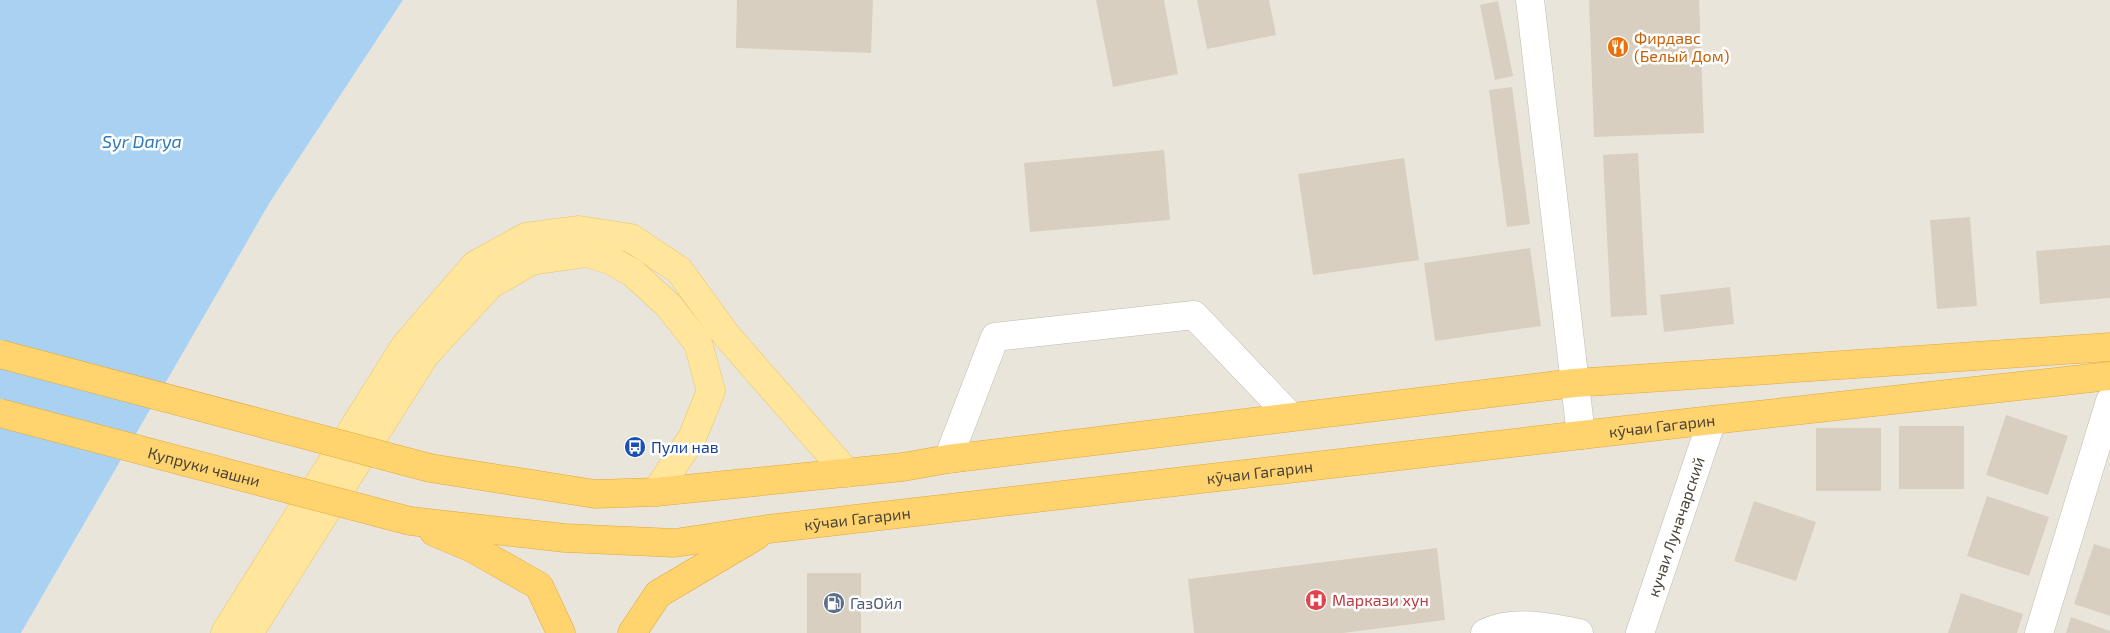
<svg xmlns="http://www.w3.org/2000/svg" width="2110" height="633" viewBox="0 0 2110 633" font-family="'Exo 2',sans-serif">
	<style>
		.residential { fill: #eae5da }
		.water { fill: #a9d2f2 }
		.building { fill: #d8cfc1 }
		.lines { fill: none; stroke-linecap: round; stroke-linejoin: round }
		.minor-casing { stroke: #c2bbae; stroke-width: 29 }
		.major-casing { stroke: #e6c46a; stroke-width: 29 }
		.highway-casing { stroke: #e0a83c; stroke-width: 29 }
		.minor { stroke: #fff; stroke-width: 28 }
		.major { stroke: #ffe69c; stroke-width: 28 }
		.highway { stroke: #ffd36e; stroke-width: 28 }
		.highway-bridge-casing { stroke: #e0a83c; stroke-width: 29; stroke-linecap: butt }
		.highway-bridge { stroke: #ffd36e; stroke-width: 28 }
		.labels { text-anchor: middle; stroke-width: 5; stroke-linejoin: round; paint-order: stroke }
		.food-label { font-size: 16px; fill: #c56008; stroke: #fff; text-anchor: start }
		.street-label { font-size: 16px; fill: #4b4439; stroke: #fff }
		.transit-label { font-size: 16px; fill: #164399; stroke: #fff; text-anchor: start }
		.health-label { font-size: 16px; fill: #be3a42; stroke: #fff; text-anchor: start }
		.service-label { font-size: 16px; fill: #4e5e75; stroke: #fff; text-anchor: start }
		.water-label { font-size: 18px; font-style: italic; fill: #2f7bb9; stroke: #fff }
	</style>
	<rect width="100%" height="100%" fill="#f6f3ec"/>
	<polygon class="residential" points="403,0 2110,0 2110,633 21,633 270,202"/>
	<polygon class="water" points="0,0 403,0 270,202 21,633 0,633"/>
	<g class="building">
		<polygon points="737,0 873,0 871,53 736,48"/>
		<polygon points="1096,0 1164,0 1178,74 1113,87"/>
		<polygon points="1197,0 1269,0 1276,35 1207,49"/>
		<polygon points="1589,0 1699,0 1704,133 1594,137"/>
		<polygon points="1498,1 1513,76 1495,80 1480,5"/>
		<polygon points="1512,87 1530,224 1507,227 1489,90"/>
		<polygon points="1164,150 1170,220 1030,232 1024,163"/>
		<polygon points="1638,153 1647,315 1611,317 1603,155"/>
		<polygon points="1404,158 1419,260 1313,275 1298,174"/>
		<polygon points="1970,217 1977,306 1937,309 1930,220"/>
		<polygon points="2110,245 2110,298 2040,304 2036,251"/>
		<polygon points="1530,248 1541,326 1435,341 1424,263"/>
		<polygon points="1730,287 1734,324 1664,332 1660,295"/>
		<polygon points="2006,415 2068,436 2048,495 1986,475"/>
		<rect x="1899" y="426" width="65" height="63"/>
		<rect x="1816" y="428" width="65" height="63"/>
		<polygon points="1987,496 2049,517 2029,576 1967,556"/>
		<polygon points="1754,501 1816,522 1796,581 1734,561"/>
		<polygon points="2094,544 2110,549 2110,616 2074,604"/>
		<polygon points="1437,548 1445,620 1343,633 1194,633 1188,579"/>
		<rect x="807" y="573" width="54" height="60"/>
		<polygon points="1961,593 2023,614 2017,633 1948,633"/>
		<polygon points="2071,617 2110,631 2110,633 2066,633"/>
	</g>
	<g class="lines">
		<g class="minor-casing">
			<g id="minor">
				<polyline points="1530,0 1581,435"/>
				<polyline points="948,459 995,337 1194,315 1291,417"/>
				<path d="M1485,633C1514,619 1549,627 1579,633"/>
				<path id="s1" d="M1640,633L1712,420"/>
				<polyline points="2039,633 2110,401"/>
			</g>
		</g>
		<g class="major-casing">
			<g id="major">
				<polyline points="225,633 405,346 475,265 526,237 579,230 631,238 679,270 727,336 847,473"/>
				<polyline points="249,633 425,355 490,285 531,261 587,253 610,260 633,273 668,305 698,343 711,391 692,438 656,492"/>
			</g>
		</g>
		<g class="highway-casing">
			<g id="highway">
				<polyline points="430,468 595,494 656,492 903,467 948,459 1574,383 2110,347"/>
				<path id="s2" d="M410,521L565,538L675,543L768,529L1712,420L2110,376"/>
				<polyline points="434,532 472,548 539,586 561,633"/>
				<polyline points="632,633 658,594 756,536"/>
			</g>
		</g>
		<use href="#minor" class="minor"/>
		<use href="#major" class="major"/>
		<use href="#highway" class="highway"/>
		<g class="highway-bridge-casing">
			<g id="highway-bridge">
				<polyline points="0,354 430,468"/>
				<path id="s3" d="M0,413L410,521"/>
			</g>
		</g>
		<use href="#highway-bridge" class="highway-bridge"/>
	</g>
	<defs>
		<g id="restaurant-disc" transform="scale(1.125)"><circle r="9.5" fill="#e8710a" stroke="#fff"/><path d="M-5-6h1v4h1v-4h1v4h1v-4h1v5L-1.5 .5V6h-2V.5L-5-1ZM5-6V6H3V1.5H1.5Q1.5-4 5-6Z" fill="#fff"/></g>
		<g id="bus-disc" transform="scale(1.125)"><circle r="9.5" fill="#1a4fb4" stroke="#fff"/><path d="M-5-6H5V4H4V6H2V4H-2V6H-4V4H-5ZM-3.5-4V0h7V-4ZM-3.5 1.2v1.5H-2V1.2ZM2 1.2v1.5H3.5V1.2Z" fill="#fff"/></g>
		<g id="hospital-disc" transform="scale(1.125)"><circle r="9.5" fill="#e0444e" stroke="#fff"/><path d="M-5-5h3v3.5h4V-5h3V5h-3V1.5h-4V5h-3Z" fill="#fff"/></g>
		<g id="fuel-disc" transform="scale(1.125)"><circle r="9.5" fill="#5c6f8a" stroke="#fff"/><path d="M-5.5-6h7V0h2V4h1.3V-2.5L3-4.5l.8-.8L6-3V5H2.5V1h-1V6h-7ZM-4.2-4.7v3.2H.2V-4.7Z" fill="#fff"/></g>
	</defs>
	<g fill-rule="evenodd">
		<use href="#restaurant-disc" x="1618" y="47"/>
		<use href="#bus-disc" x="635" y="447"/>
		<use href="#hospital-disc" x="1316" y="600"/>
		<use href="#fuel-disc" x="834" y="603"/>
	</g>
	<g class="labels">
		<g class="food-label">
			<text x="1634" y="44">Фирдавс<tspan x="1634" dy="18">(Белый Дом)</tspan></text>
		</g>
		<g class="street-label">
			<text dy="6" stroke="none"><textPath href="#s2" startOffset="1260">кӯчаи Гагарин</textPath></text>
			<text dy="6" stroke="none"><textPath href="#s3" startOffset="211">Купруки чашни</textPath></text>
			<text dy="6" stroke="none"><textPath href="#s2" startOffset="855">кӯчаи Гагарин</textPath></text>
			<text dy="6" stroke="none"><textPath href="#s2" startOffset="450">кӯчаи Гагарин</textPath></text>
			<text dy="6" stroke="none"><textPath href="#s1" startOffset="112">кучаи Луначарский</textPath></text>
		</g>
		<g class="transit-label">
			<text x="651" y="453">Пули нав</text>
		</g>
		<g class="health-label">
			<text x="1332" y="606">Маркази хун</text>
		</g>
		<g class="service-label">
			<text x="850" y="609">ГазОйл</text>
		</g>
		<g class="water-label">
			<text x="142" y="148">Syr Darya</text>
		</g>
	</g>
</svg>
